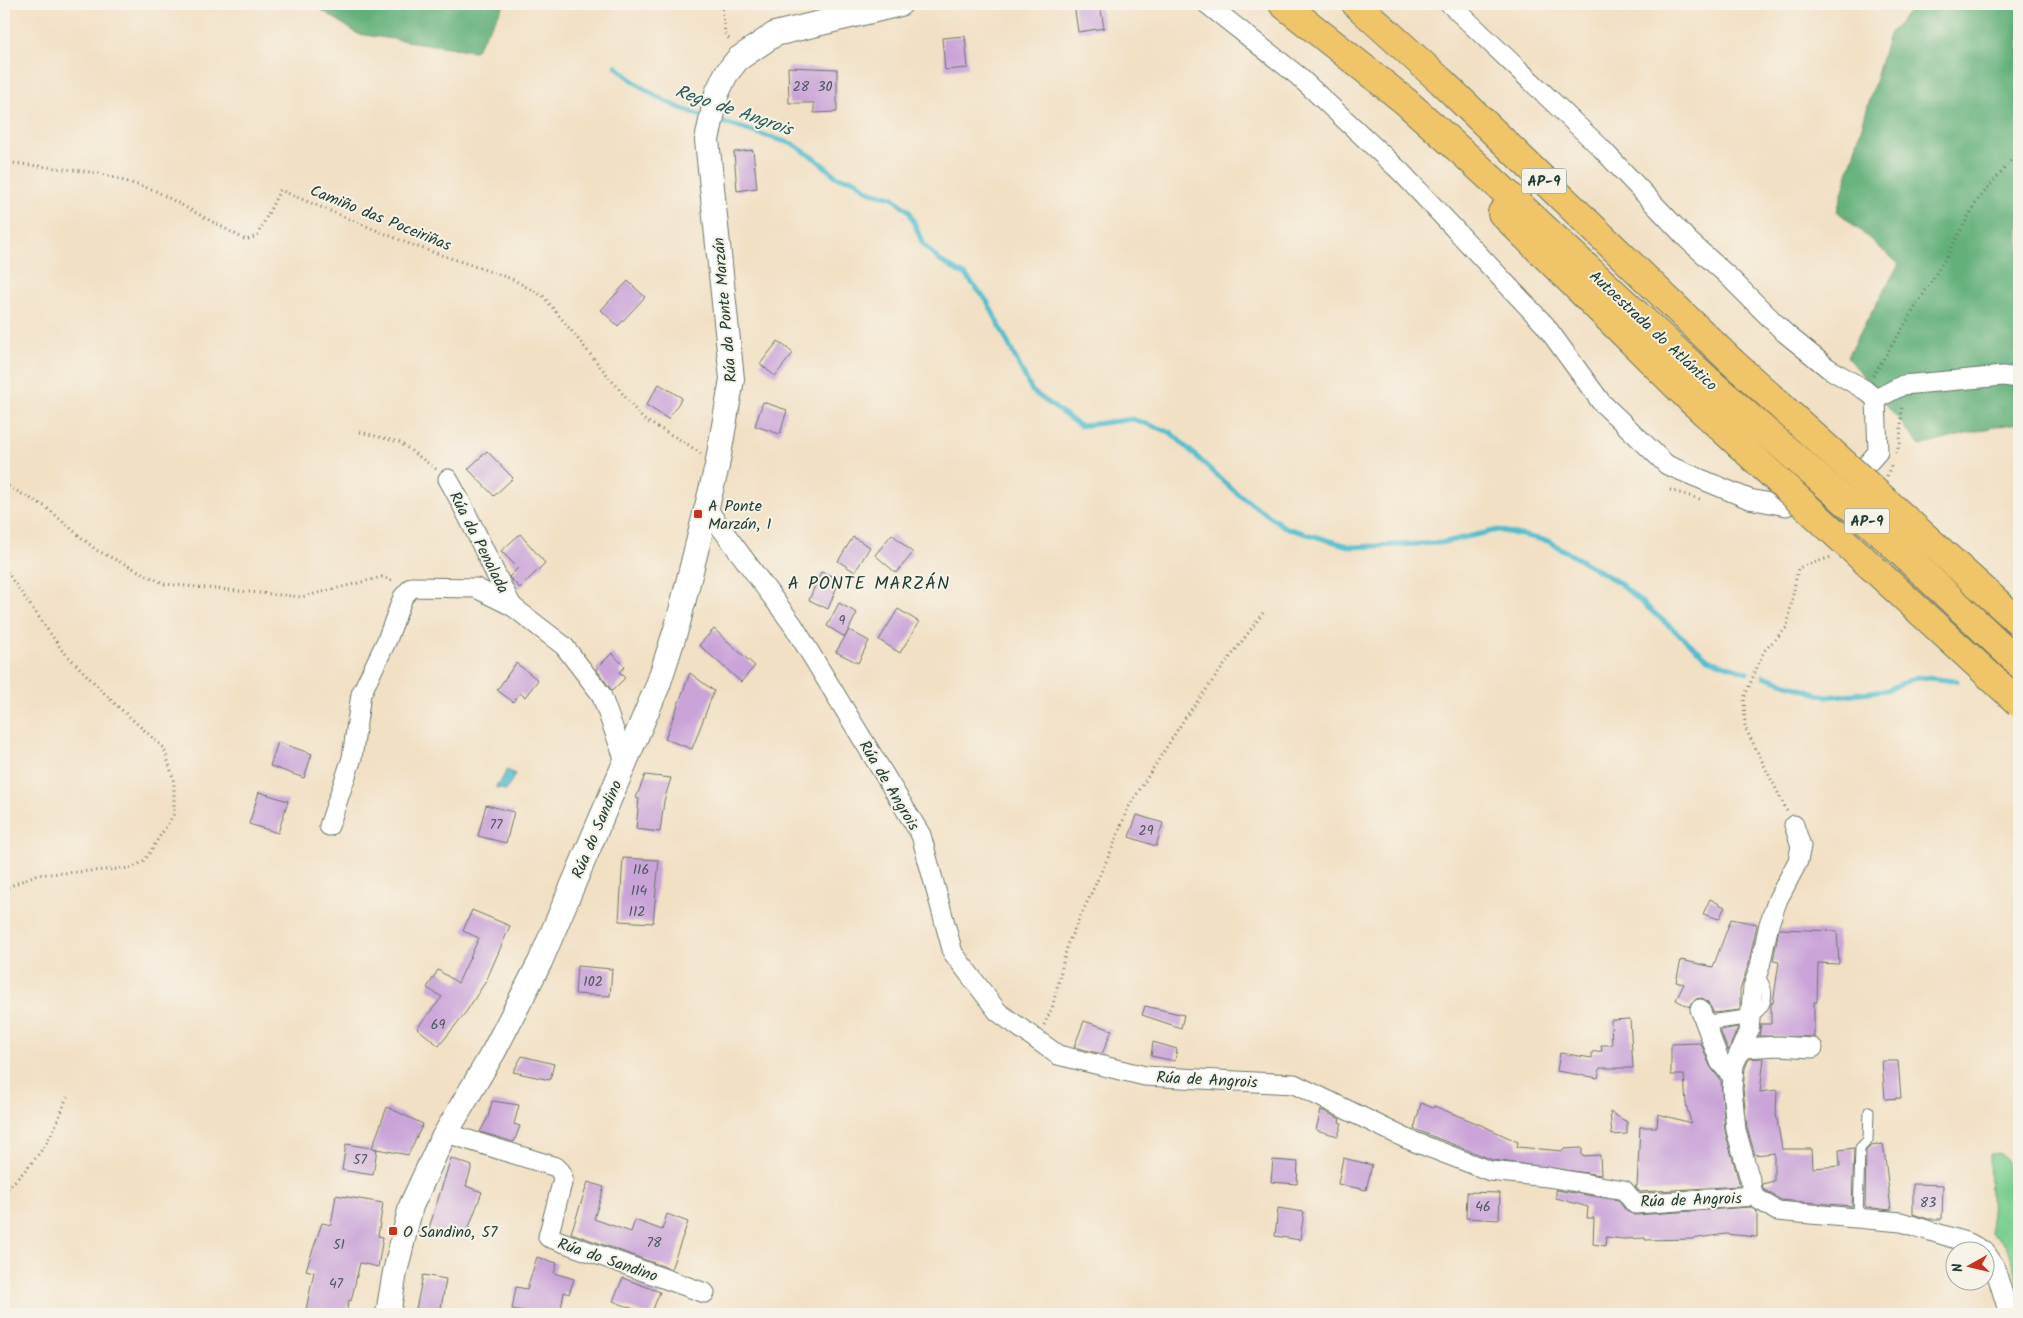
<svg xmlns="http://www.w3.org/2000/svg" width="2023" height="1318" viewBox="0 0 2023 1318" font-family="Kalam,sans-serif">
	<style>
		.green { fill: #7acd90; stroke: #4c8562 }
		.forest { fill: #63b07a; stroke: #417657 }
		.water { fill: #52bdce; stroke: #387d81 }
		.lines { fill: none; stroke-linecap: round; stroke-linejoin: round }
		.stream { stroke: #52bdce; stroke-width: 5 }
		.building { fill: #caa4d9 }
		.service-casing { stroke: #697667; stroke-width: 11 }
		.pedestrian-casing { stroke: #697667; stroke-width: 16 }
		.minor-casing { stroke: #697667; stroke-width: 21 }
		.tertiary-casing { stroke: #697667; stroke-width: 26 }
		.motorway-casing { stroke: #697667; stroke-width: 30 }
		.path { stroke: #697667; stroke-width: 3; stroke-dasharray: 1 4; stroke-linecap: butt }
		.service { stroke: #fff; stroke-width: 9 }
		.pedestrian { stroke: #fff; stroke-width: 14 }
		.minor { stroke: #fff; stroke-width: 19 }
		.tertiary { stroke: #fff; stroke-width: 24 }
		.motorway { stroke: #f0c469; stroke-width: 28 }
		.motorway-bridge-casing { stroke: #697667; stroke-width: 30; stroke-linecap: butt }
		.motorway-bridge { stroke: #f0c469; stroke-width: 28 }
		.poi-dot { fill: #c8321e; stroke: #f7f3e8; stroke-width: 2 }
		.labels { text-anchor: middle; stroke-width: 4; stroke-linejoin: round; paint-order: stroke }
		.number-label { font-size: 14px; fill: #4a575d }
		.shield { fill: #f7f3e8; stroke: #60746a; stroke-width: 1 }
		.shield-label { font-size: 15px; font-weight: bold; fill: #1f3d34 }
		.street-label { font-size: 16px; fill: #1f3d34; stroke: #f7f3e8 }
		.poi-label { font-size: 16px; fill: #1f3d34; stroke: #f7f3e8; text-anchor: start }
		.water-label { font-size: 18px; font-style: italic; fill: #2c5d5a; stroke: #f7f3e8 }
		.neighbourhood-label { font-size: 18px; letter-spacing: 1px; fill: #1f3d34; stroke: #f7f3e8 }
	</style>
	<rect width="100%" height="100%" fill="#f7f3e8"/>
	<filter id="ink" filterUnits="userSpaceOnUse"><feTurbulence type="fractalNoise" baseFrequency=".02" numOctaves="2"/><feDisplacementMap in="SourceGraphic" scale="10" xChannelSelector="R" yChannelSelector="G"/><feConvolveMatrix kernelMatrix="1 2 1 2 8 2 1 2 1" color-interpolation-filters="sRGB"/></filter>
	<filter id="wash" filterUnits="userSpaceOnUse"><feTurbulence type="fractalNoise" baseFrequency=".0096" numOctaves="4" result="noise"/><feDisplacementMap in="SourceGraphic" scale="20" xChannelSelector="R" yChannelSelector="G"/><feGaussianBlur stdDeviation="1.12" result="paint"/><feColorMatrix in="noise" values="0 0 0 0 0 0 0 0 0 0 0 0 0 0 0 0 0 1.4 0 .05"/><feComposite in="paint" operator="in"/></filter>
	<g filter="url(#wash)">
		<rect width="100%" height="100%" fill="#f2e0c5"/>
		<path class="green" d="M2001,1153L2006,1159L2019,1262V1304C2016,1279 2017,1246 1991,1234L1989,1154Z"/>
		<g class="forest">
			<polygon points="313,4 505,4 475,51 358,34"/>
			<polygon points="1916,4 2019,4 2019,423 1993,427 1920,446 1847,356 1899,264 1837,211 1889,34"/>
		</g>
		<polygon class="water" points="507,770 515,774 506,791 500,788 497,789 496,785 499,784"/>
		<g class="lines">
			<g class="stream">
				<path d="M616,66C641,90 672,107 705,117"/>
				<polyline points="718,121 793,144 817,160 837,177 855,180 870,192 892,197 909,211 923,244 940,261 966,276 987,301 1032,391 1080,426 1132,419 1170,432 1234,491 1286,528 1352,547 1440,543 1498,530 1548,541 1618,582 1708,659 1747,672"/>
				<polyline points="1764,676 1827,697 1887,690 1917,677 1957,681"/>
			</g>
		</g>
		<g id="blocks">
			<g class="building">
				<polygon points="1074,4 1100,4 1104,28 1078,32"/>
				<polygon points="965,36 968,68 945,70 942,38"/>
				<polygon points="788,67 837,69 837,112 814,113 814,103 789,103"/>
				<polygon points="753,150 757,188 737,191 734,152"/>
				<polygon points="628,281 645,297 618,326 601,310"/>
				<polygon points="778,341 793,353 775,376 760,364"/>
				<polygon points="659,384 682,398 668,419 646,405"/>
				<polygon points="763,402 787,410 780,434 755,426"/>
				<polygon points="487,451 513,478 494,496 468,469"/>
				<polygon points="520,534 545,563 520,588 509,577 518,568 501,551"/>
				<polygon points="892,534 913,553 896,573 875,555"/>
				<polygon points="853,537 870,547 855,572 838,561"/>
				<polygon points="821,572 840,579 828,609 809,600"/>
				<polygon points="839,603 857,613 845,637 827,626"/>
				<polygon points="898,609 919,622 900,653 879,640"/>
				<polygon points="714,629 755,666 741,682 699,645"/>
				<polygon points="849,630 869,641 858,663 836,652"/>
				<polygon points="612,653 625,667 619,672 625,678 612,691 596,669"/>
				<polygon points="516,663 538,680 525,697 520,693 513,702 497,690"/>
				<polygon points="690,673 714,691 692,749 665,739"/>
				<polygon points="278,742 312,754 304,778 270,766"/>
				<polygon points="645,775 671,778 664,801 660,832 636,829 639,799 636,798"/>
				<polygon points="259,792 288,801 278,833 249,824"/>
				<polygon points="486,805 514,812 506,843 478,836"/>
				<polygon points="1137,815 1163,823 1156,846 1129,837"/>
				<polygon points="623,858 659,860 653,923 619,921"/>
				<polygon points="1710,899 1725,907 1719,919 1703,914"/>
				<polygon points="472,910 510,926 486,981 466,1012 439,1046 417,1028 442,997 427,988 438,970 458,983 479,938 463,931"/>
				<polygon points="1731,919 1757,924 1749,963 1740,990 1740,1010 1714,1013 1707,1001 1702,998 1696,999 1689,1007 1676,1000 1684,984 1676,982 1681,960 1713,967"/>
				<polygon points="1779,929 1837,931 1839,964 1818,963 1817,1002 1814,1002 1814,1037 1759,1036 1761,1024 1771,1024 1771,1003 1773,1003 1779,962 1773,961"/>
				<polygon points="577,966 612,969 610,996 575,994"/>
				<polygon points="1145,1006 1184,1015 1181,1028 1142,1015"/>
				<polygon points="1630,1019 1633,1068 1600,1068 1598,1078 1557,1071 1560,1053 1592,1058 1592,1052 1602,1051 1601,1045 1612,1045 1611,1020"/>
				<polygon points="1084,1021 1112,1030 1102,1054 1074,1047"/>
				<polygon points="1738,1027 1728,1051 1720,1030"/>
				<polygon points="1153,1042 1177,1049 1175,1061 1151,1056"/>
				<polygon points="1701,1043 1710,1066 1721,1081 1725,1131 1740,1186 1640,1192 1635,1186 1637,1186 1640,1127 1657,1127 1658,1114 1691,1123 1686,1104 1684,1075 1671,1075 1671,1044"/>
				<polygon points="522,1056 554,1064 550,1080 513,1072"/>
				<polygon points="1764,1058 1760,1092 1777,1090 1776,1114 1782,1149 1812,1149 1813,1168 1840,1166 1839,1150 1854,1148 1852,1206 1781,1200 1763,1189 1762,1184 1774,1181 1774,1153 1755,1155 1747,1128 1743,1089 1745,1068 1749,1059"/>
				<polygon points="1882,1061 1898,1061 1901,1098 1885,1099"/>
				<polygon points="492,1101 519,1105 514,1124 520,1126 514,1142 480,1132 488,1117"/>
				<polygon points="1421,1103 1433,1108 1434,1106 1479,1124 1518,1142 1517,1147 1563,1151 1563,1149 1582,1148 1582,1156 1600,1155 1601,1175 1493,1160 1414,1129"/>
				<polygon points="387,1107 423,1124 408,1155 372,1148"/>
				<polygon points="1321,1110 1340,1119 1339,1122 1342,1123 1338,1136 1316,1130"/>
				<polygon points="1610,1112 1627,1122 1627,1134 1612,1135"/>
				<polygon points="346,1144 377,1149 373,1175 342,1170"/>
				<polygon points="1883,1144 1885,1157 1891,1210 1865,1207 1866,1151 1871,1146"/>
				<polygon points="451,1158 472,1166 466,1186 482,1192 465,1238 429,1228"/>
				<polygon points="1343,1158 1372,1165 1366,1190 1338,1184"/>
				<polygon points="1273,1160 1298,1162 1297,1184 1271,1182"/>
				<polygon points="588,1182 604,1187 594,1219 631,1232 635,1220 662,1230 667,1214 688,1222 671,1269 571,1233"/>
				<polygon points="1913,1184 1943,1185 1942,1219 1928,1219 1913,1214"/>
				<polygon points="1556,1190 1618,1200 1626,1211 1635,1215 1750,1207 1757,1212 1757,1237 1726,1234 1691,1239 1645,1240 1645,1238 1623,1239 1606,1237 1605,1246 1593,1244 1594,1218 1587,1218 1588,1207 1556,1198"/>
				<polygon points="1467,1192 1500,1193 1499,1220 1466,1218"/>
				<polygon points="336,1195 383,1203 378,1236 383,1237 378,1267 360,1263 351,1301 349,1300 346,1314 305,1314 314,1272 306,1270 322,1223 331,1225"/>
				<polygon points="1278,1208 1304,1212 1300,1240 1275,1236"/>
				<polygon points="537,1257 557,1263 554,1273 574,1279 569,1294 564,1292 560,1314 541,1314 512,1309 516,1287 527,1289"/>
				<polygon points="423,1275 446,1279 440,1314 415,1314"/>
				<polygon points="623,1278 660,1292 651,1314 646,1314 613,1301"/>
			</g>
		</g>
	</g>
	<g filter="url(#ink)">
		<use href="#blocks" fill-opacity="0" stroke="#697667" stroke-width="1"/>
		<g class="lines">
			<g class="service-casing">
				<g id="service">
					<path d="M1751,1017C1769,1008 1772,988 1757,975"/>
					<polyline points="1858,1218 1860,1148 1868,1140 1869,1111"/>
				</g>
			</g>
			<g class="pedestrian-casing">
				<polyline id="pedestrian" points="1705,1023 1750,1017"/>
			</g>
			<g class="minor-casing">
				<g id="minor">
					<polyline points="1207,4 1297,75 1401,172 1545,325 1601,402 1667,465 1749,499 1786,506 1846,488 1878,452 1876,399 1865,390 1828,368 1785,333 1727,275 1689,241 1600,147 1450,4"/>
					<polyline points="1876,399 1903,385 2003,376 2019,378"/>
					<path d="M448,479C472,520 489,564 512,606"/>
					<polyline points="707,509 793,625 921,835 953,953 998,1012 1058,1055 1145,1076 1294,1084 1407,1139 1490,1171 1547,1177 1624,1190 1635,1204 1753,1196 1777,1211 1901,1222 1969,1243 1982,1250"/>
					<polyline points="329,826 352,758 361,694 387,640 403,597 412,587 476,588 512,606 564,646 601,694 625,761"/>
					<polyline points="1700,1009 1720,1062 1733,1077"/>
					<polyline points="1743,1048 1778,1046 1813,1048"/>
					<polyline points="446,1133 556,1167 561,1172 563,1179 548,1237 705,1293"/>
					<polyline points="1753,1196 1751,1183 1736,1130 1732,1089 1734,1065 1749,1030 1753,987 1760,966 1769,924 1778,899 1798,861 1801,846 1794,825"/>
					<polyline points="1986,1253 1994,1265 2009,1314"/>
				</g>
			</g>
			<g class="tertiary-casing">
				<polyline id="tertiary" points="388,1314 395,1272 411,1206 440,1143 494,1051 540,962 658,685 678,623 717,466 732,379 707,140 717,93 726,74 738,59 775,34 900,4"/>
			</g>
			<g class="motorway-casing">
				<g id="motorway">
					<polyline points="1283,4 1405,101 1473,162 1712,384"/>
					<polyline points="1356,4 1441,81 1730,360"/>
					<polyline points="1502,213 1691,400"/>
				</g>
			</g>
			<g class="path">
				<polyline points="722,4 725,34 731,41"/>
				<polyline points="4,162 99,173 154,190 246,240 257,236 280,190 412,245 512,279 543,296 643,419 686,443 701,454"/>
				<polyline points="1873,376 1945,259 1977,201 2019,151"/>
				<polyline points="360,432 399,442 436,469"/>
				<polyline points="1896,453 1900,443 1902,405"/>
				<polyline points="1887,476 1892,463"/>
				<polyline points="4,484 46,507 96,550 165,584 302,597 382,577 394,581"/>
				<polyline points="1670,490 1703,500"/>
				<polyline points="4,568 62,650 113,702 164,748 174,781 174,814 145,860 132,868 35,875 4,889"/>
				<polyline points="1787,811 1745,727 1744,698 1764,651 1787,627 1798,568 1831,557"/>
				<polyline points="1044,1025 1052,1008 1068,943 1112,849 1128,808 1185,718 1263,613"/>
				<path d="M4,1192C39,1157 50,1144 67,1097"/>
			</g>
			<use href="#service" class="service"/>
			<use href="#pedestrian" class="pedestrian"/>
			<use href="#minor" class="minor"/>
			<use href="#tertiary" class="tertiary"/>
			<use href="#motorway" class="motorway"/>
			<g class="motorway-bridge-casing">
				<g id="motorway-bridge">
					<polyline points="1730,360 2019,622"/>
					<polyline points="1712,384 1883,535 2019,663"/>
					<polyline points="1691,400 2019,703"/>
				</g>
			</g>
			<use href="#motorway-bridge" class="motorway-bridge"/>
		</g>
	</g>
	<g class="poi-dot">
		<rect x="693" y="509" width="10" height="10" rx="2.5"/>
		<rect x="388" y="1226" width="10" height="10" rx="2.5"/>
	</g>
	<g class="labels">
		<g class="number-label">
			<text x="801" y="91">28</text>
			<text x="825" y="91">30</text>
			<text x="842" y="625">9</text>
			<text x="496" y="829">77</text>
			<text x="1146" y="835">29</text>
			<text x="641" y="874">116</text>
			<text x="639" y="895">114</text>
			<text x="637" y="916">112</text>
			<text x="593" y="986">102</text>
			<text x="438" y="1029">69</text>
			<text x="360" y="1164">57</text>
			<text x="1928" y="1207">83</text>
			<text x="1483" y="1211">46</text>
			<text x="654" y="1247">78</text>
			<text x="339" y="1249">51</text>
			<text x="336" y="1288">47</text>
		</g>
		<g class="shield">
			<rect x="1521.5" y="168.5" width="45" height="25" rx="4"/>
			<rect x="1844.5" y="508.5" width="45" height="25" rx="4"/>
		</g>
		<g class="shield-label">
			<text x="1544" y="186">AP-9</text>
			<text x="1867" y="526">AP-9</text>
		</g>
		<g class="street-label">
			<text transform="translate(381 217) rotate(22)" y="6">Camiño das Poceiriñas</text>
			<text transform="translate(724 310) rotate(-95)" y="6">Rúa da Ponte Marzán</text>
			<text transform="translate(1654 330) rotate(43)" y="6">Autoestrada do Atlántico</text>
			<text transform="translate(480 542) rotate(63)" y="6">Rúa da Penalada</text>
			<text transform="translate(890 785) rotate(59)" y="6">Rúa de Angrois</text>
			<text transform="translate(596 829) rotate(-67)" y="6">Rúa do Sandino</text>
			<text transform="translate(1207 1079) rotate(3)" y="6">Rúa de Angrois</text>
			<text transform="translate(1691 1199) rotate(-2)" y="6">Rúa de Angrois</text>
			<text transform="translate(608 1259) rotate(19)" y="6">Rúa do Sandino</text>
		</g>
		<g class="poi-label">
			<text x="708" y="511">A Ponte<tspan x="708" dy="18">Marzán, 1</tspan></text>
			<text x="403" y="1237">O Sandino, 57</text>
		</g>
		<g class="water-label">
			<text transform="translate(734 110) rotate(19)" y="6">Rego de Angrois</text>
		</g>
		<g class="neighbourhood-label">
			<text x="869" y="589">A PONTE MARZÁN</text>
		</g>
	</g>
	<rect width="2023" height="1318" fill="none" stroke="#f7f3e8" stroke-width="20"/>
	<g transform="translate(1970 1266) rotate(262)"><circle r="24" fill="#f7f3e8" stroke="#a1aaa0"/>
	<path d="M0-4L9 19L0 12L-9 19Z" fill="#c8321e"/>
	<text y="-8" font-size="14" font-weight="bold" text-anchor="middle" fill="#1f3d34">N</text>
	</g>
</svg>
